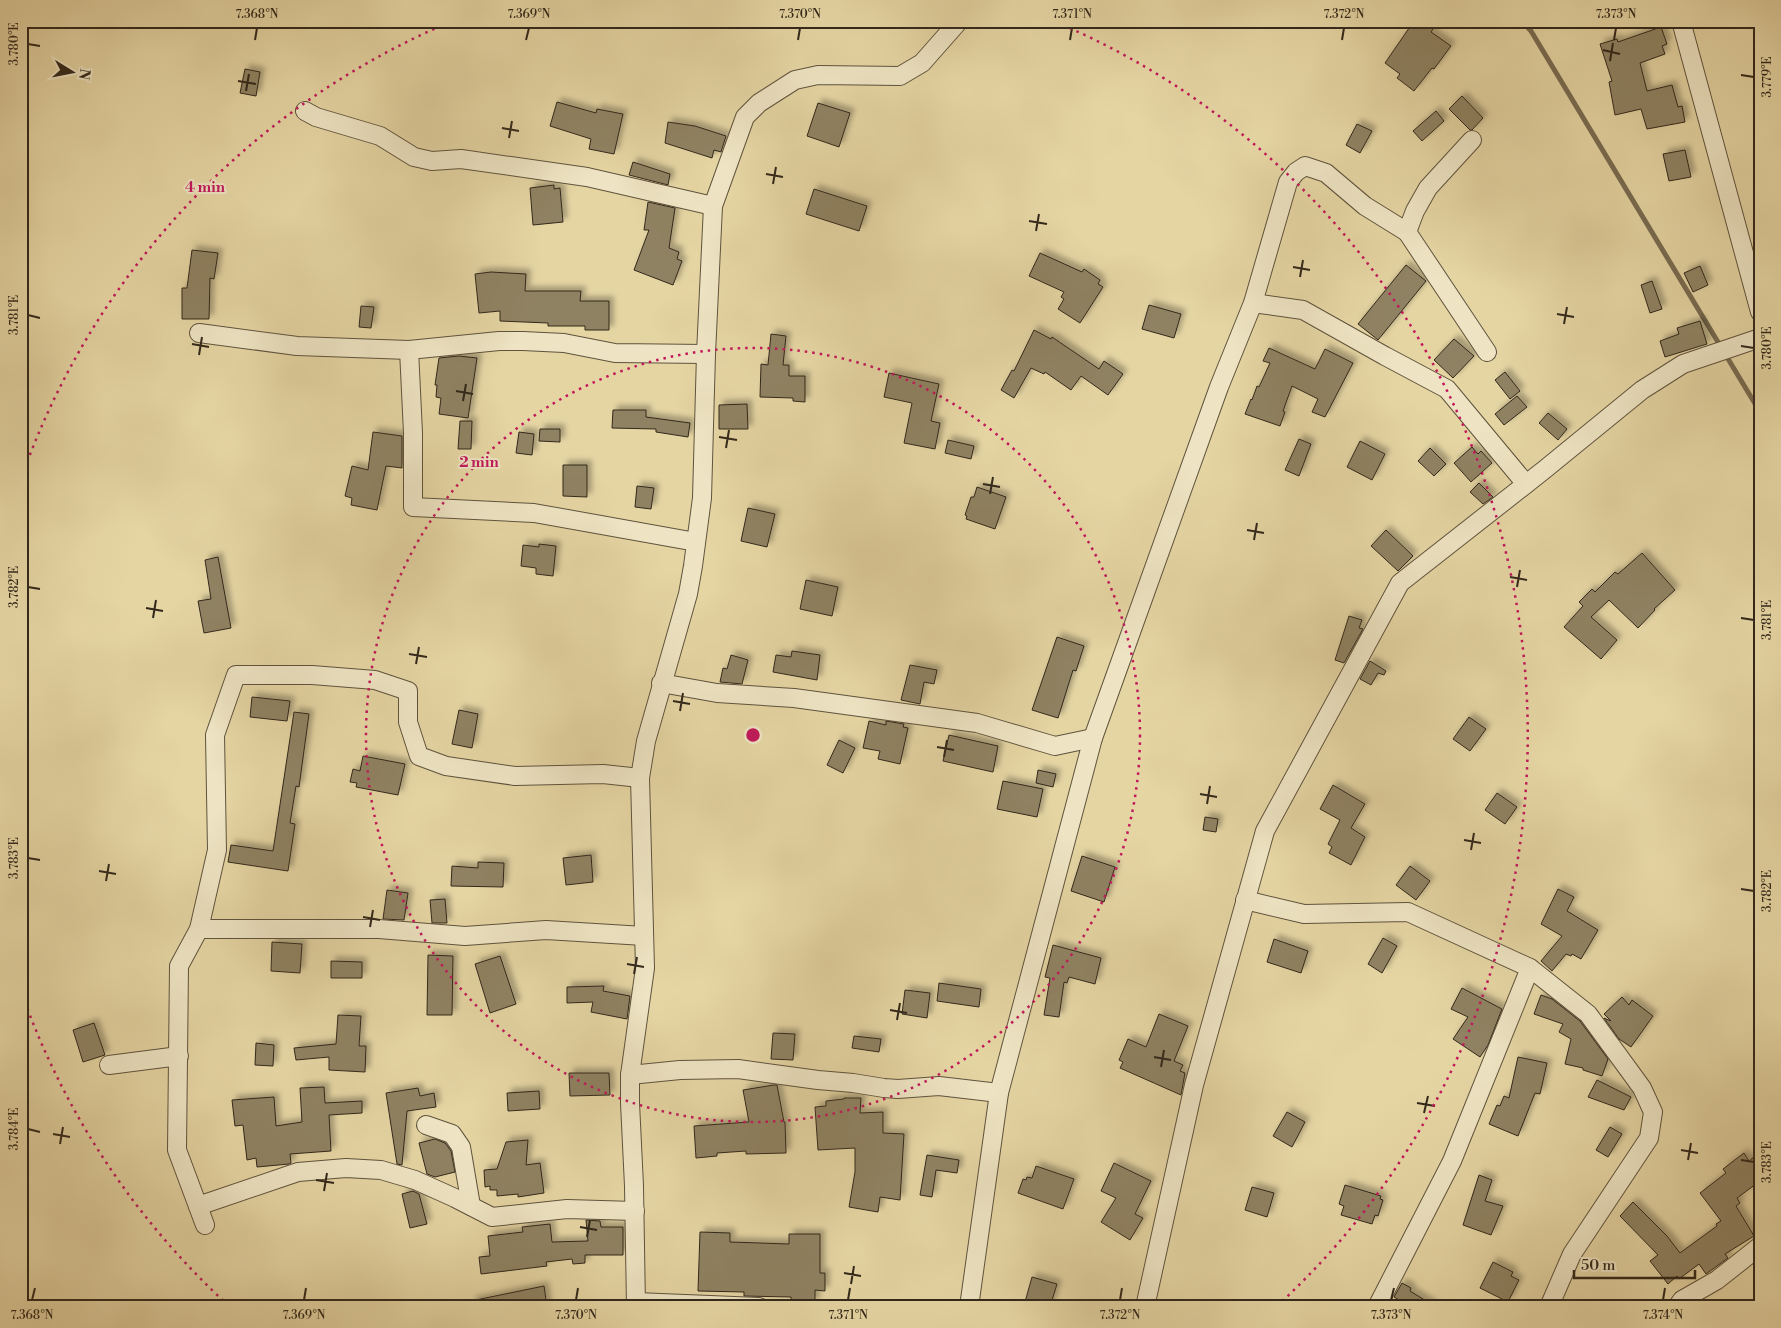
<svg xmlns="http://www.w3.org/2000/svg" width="1781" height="1328" viewBox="0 0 1781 1328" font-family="'Libre Bodoni',serif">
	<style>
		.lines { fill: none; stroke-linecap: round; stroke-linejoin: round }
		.stream { stroke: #796c51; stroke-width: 5 }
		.building { fill: #8f8262; stroke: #32281b; filter: url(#shadow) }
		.street-casing { stroke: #5f533d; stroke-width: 20 }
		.street { stroke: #eee4c3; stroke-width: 18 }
		.ticks { fill: none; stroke: #32281b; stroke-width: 2 }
		.ring { fill: none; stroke: #c2185b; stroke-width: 2.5; stroke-dasharray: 2.5 5 }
		.centre { fill: #c2185b; stroke: #eee4c3; stroke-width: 2.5 }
		.ring-label { font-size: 15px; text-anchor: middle; font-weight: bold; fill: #c2185b; stroke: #eee4c3; stroke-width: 4; stroke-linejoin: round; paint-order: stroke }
		.neatline { fill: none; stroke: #32281b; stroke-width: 2 }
		.ticks-label { font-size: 12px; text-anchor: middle; fill: #32281b }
	</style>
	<defs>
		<filter id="shadow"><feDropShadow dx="4.5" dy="-4.5" stdDeviation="2.5" flood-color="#0004"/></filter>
	</defs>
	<rect width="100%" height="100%" fill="#e5d5a3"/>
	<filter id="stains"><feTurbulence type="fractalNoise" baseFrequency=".004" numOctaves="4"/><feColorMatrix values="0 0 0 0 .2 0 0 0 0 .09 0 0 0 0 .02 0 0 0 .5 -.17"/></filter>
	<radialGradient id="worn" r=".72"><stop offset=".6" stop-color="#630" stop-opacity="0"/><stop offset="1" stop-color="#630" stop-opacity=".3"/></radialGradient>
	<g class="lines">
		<polyline class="stream" points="1522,21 1531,31 1760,412"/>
	</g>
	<g class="building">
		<polygon points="1414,21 1422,21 1433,29 1431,32 1451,46 1434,69 1432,68 1414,91 1397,78 1400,74 1385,63"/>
		<polygon points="1661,27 1667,44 1662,46 1665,54 1640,63 1647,91 1672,85 1678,107 1682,106 1685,122 1647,129 1641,109 1615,115 1609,82 1612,81 1600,44 1617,39 1618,42"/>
		<polygon points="245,69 260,72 256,96 240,93"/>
		<polygon points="1462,96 1483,118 1472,130 1470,130 1449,109"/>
		<polygon points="557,102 596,113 597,109 623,114 614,154 589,149 591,139 550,126"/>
		<polygon points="818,103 850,113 839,147 807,136"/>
		<polygon points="1436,111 1444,121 1422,141 1413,131"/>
		<polygon points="668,122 695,126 726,136 721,152 714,150 712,158 665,143"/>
		<polygon points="1357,124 1372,131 1360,153 1346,145"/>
		<polygon points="1685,150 1691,177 1669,181 1663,154"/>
		<polygon points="633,162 670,174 668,185 629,175"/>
		<polygon points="554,185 554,189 560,188 563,222 533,225 530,188"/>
		<polygon points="814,189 867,206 859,231 806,214"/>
		<polygon points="648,202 675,208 669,248 679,252 677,259 682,261 673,285 634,270 649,230 644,230"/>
		<polygon points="192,250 218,253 214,279 210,278 209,319 182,319 182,288 187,288"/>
		<polygon points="1040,253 1082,272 1084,269 1100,280 1098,284 1103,287 1080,323 1058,309 1064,299 1061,297 1064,292 1029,276"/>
		<polygon points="1406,265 1426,281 1378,340 1358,324"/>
		<polygon points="1700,266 1708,285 1693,292 1684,273"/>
		<polygon points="491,272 526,274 525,291 581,291 580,301 609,301 609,330 585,330 585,326 548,326 548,323 500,321 500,311 479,313 475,274"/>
		<polygon points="1652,281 1662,309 1650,313 1641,285"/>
		<polygon points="1149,305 1181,314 1174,338 1142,329"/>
		<polygon points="361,306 374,307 371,328 359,327"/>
		<polygon points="1700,321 1707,344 1665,357 1660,341 1679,334 1677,328"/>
		<polygon points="1034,330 1051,339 1052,337 1099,369 1104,361 1123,374 1108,395 1081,376 1071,390 1045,372 1044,374 1031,368 1014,398 1001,390 1012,370 1014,371"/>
		<polygon points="771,334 786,336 783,365 789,365 789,376 805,376 805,402 793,401 793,398 760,397 761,364 768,365"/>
		<polygon points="1454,339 1474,356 1453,378 1434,360"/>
		<polygon points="1269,348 1315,369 1325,349 1353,363 1325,417 1312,412 1318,399 1292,386 1283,411 1285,412 1280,426 1245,414 1251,399 1252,400 1257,386 1259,387 1270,363 1263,361"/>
		<polygon points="459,356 477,358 468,418 439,414 441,398 436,397 437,385 435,385 439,358"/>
		<polygon points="1505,372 1520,391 1510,399 1495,380"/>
		<polygon points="889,373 939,384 931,421 940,423 935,449 904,443 912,403 884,397"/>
		<polygon points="1517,396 1527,407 1504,425 1495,414"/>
		<polygon points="747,404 748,429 719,429 719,405"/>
		<polygon points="613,410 646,410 646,417 690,423 688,437 656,432 656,429 612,428"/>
		<polygon points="1548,413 1567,429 1558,440 1539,423"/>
		<polygon points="460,421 472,421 471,449 458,449"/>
		<polygon points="540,429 560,429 560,442 539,441"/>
		<polygon points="373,432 402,436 402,468 386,466 377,510 351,505 352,498 345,496 352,466 368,470"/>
		<polygon points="519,432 534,434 532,455 516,453"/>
		<polygon points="1299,439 1311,444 1299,476 1285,470"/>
		<polygon points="948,440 974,446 971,459 945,453"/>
		<polygon points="1360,441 1385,454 1372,480 1347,467"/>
		<polygon points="1472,447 1478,454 1481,451 1492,463 1471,482 1454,463"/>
		<polygon points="1430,448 1446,464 1434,476 1418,461"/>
		<polygon points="563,465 587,465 587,497 563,496"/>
		<polygon points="1479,483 1493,497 1483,504 1470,492"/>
		<polygon points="637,486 654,488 651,509 635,507"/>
		<polygon points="977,487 1006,497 995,529 966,519 967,516 965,515 971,497 974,497"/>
		<polygon points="748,508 775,514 767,547 741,541"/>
		<polygon points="1386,530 1413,556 1398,571 1371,546"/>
		<polygon points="539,544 556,546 553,576 536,574 536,568 521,566 523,545 539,547"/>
		<polygon points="1642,553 1675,590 1654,609 1655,610 1638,628 1609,600 1591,617 1617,640 1601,659 1564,627 1583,606 1579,602 1592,589 1595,592 1615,572 1618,574"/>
		<polygon points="218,557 231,628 204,633 198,601 211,599 205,560"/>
		<polygon points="806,580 838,587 832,616 800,609"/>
		<polygon points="1349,616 1362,620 1359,628 1363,629 1344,663 1335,660"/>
		<polygon points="1057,637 1084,646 1076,671 1073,670 1058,718 1032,710"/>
		<polygon points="792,651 820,655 817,680 773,672 776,655 791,657"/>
		<polygon points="731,655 748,660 742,684 720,682 723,668 727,669"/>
		<polygon points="1370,661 1386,671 1384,675 1378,673 1371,685 1360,679"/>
		<polygon points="910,665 937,670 934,684 924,682 920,704 901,700"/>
		<polygon points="252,697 290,701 287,721 250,717"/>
		<polygon points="459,710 478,714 472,748 452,744"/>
		<polygon points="294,712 309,714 299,787 296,786 290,823 295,824 288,871 228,862 231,845 273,851"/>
		<polygon points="1469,717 1486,729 1470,751 1453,739"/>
		<polygon points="869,721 886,725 886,721 904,724 903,727 908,728 900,764 878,759 880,751 863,748"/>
		<polygon points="949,735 998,746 993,772 943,761"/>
		<polygon points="839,740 855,748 843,773 827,765"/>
		<polygon points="363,756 405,764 398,795 356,787 357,783 350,782 353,769 360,771"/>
		<polygon points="1038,770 1056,774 1053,787 1036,783"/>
		<polygon points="1003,781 1043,789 1037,817 997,809"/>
		<polygon points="1333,785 1365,804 1351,828 1365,837 1351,865 1329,853 1332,847 1328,844 1340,820 1320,809"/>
		<polygon points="1497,793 1517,807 1505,824 1485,810"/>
		<polygon points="1205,817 1218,819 1216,832 1203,830"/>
		<polygon points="591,855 593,882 566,885 563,858"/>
		<polygon points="1082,856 1115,867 1104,902 1071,891"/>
		<polygon points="478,862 504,863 503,887 451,886 452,866 478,868"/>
		<polygon points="1410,866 1430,881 1416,900 1396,885"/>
		<polygon points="1558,889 1574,897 1567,911 1598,930 1581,959 1572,954 1571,956 1566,954 1552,971 1541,961 1562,936 1541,924"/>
		<polygon points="387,890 408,893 404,920 383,919"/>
		<polygon points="445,899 447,923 432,923 430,900"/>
		<polygon points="1383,938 1397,946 1382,973 1368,964"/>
		<polygon points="1274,939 1308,951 1301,973 1267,962"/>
		<polygon points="272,942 302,944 300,973 271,971"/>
		<polygon points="1053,945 1101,958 1095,984 1069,977 1067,983 1064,982 1059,1017 1044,1015 1050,978 1045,977"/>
		<polygon points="428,955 453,956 452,1015 427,1015"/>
		<polygon points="500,956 516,1004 490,1013 475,964"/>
		<polygon points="331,961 362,962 362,978 331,978"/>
		<polygon points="939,983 981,989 979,1007 937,1001"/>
		<polygon points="604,986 603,991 630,996 627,1019 591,1012 593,1002 567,1003 567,987"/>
		<polygon points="1462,988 1502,1009 1488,1045 1480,1057 1453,1039 1468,1017 1451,1009"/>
		<polygon points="905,990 930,993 927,1018 902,1014"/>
		<polygon points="1541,995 1552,999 1580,1021 1608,1059 1602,1076 1583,1070 1583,1068 1565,1064 1571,1039 1559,1032 1563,1024 1534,1014"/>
		<polygon points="1622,997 1629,1005 1632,1000 1653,1016 1631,1047 1619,1039 1604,1018 1611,1021 1604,1014"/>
		<polygon points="1159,1014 1188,1026 1174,1061 1183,1065 1180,1071 1185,1073 1181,1095 1120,1068 1123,1062 1119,1060 1128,1039 1146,1047"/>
		<polygon points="338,1015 361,1016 359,1046 366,1046 365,1072 329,1070 329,1057 296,1060 294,1048 336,1044"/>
		<polygon points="94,1023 105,1055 83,1062 73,1030"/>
		<polygon points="773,1033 795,1034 793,1060 771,1059"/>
		<polygon points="854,1036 881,1039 879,1052 852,1048"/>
		<polygon points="256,1043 274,1045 273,1066 255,1065"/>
		<polygon points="1518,1057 1547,1063 1540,1094 1535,1093 1518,1136 1489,1124 1497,1105 1500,1106 1504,1096 1509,1098"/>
		<polygon points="569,1073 609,1073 610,1095 570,1096"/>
		<polygon points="1597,1080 1631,1097 1624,1110 1588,1097"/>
		<polygon points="774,1085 777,1085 784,1122 785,1122 786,1153 746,1154 746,1151 717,1153 717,1156 696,1158 694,1126 749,1122 743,1090"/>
		<polygon points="324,1087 325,1103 362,1101 362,1113 329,1115 331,1151 290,1154 291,1163 289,1164 257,1167 256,1158 247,1160 243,1125 235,1126 232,1100 274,1097 276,1126 302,1122 300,1088"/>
		<polygon points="418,1088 420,1096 434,1093 436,1107 407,1111 402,1165 397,1164 386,1093"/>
		<polygon points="539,1091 540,1109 508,1111 507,1093"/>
		<polygon points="844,1098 861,1098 860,1113 883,1112 883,1133 904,1134 900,1200 880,1197 878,1212 849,1207 855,1172 855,1148 818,1150 815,1107 826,1106 826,1101 844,1099"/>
		<polygon points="1287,1112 1305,1122 1292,1147 1273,1136"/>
		<polygon points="1610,1127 1622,1134 1608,1157 1596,1150"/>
		<polygon points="435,1139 445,1143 451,1151 455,1172 435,1177 427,1174 419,1143"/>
		<polygon points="528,1140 526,1165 540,1163 544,1193 518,1197 518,1194 497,1196 497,1190 490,1190 490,1186 485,1187 484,1170 497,1169 506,1142"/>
		<polygon points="1760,1152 1760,1181 1737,1198 1740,1203 1736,1206 1754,1236 1725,1254 1728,1258 1706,1274 1699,1264 1679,1279 1677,1276 1668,1284 1650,1261 1658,1255 1620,1216 1633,1202 1667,1236 1680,1253 1717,1226 1716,1224 1721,1221 1700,1193 1726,1173 1723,1169 1744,1153 1749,1161"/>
		<polygon points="927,1155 959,1160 957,1173 936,1170 932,1197 920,1195"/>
		<polygon points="1114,1163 1151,1181 1135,1214 1143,1218 1130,1240 1101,1222 1116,1198 1101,1191"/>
		<polygon points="1036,1166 1074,1179 1063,1209 1018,1193 1023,1179 1026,1180 1027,1177 1032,1178"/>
		<polygon points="1479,1175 1492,1180 1485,1201 1503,1206 1491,1235 1463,1225"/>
		<polygon points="1345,1185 1381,1196 1380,1199 1383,1200 1378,1216 1375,1215 1372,1224 1341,1215 1344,1206 1339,1204"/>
		<polygon points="1252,1187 1274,1193 1267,1217 1245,1210"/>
		<polygon points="413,1191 419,1194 427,1224 410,1228 402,1194"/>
		<polygon points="586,1220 600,1221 601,1227 623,1227 623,1255 585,1255 585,1263 573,1264 572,1259 546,1262 547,1266 481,1274 479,1257 490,1256 488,1236 523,1232 522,1227 550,1224 552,1242 588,1241"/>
		<polygon points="700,1232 730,1233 730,1242 789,1244 789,1234 820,1234 820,1273 825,1273 825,1291 815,1290 815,1303 791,1302 791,1297 744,1296 744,1292 698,1291"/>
		<polygon points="1493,1262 1513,1272 1511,1276 1519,1280 1508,1302 1480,1288"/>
		<polygon points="1032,1277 1057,1284 1050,1307 1040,1307 1025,1302"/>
		<polygon points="1402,1283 1411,1288 1410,1291 1436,1307 1410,1307 1394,1297"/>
		<polygon points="544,1286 547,1307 472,1307 471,1301"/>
	</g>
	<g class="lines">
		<g class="street-casing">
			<g id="street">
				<polyline points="1681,21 1760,312"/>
				<polyline points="305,111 316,117 380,136 414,157 432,161 461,159 587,177 713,206"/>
				<polyline points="1472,140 1428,188 1415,211 1407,232 1487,352"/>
				<polyline points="1253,303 1303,310 1385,356 1447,389 1526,484"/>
				<polyline points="199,333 297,346 409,350 499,341 523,341 564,343 615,353 706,354 713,206 745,117 759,103 795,80 818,75 900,76 922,63 959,21"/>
				<polyline points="409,350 413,433 413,507 534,513 696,542"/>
				<polyline points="661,683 717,693 794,698 977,723 1055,746 1093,738"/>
				<polyline points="1245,900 1304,914 1408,912 1530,968 1588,1014 1642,1088 1653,1112 1649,1138 1572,1254 1549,1307"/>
				<polyline points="199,929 379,929 465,936 546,930 644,936"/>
				<polyline points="109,1065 179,1056"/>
				<polyline points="630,1075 680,1070 738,1069 818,1080 853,1083 884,1088 898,1089 939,1086 999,1093"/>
				<polyline points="426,1125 452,1134 461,1147 471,1206"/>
				<polyline points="198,1206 298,1172 346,1168 381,1170 415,1180 455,1198 492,1217 567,1209 635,1211"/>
				<polyline points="205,1225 177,1150 179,966 199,929 217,850 215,735 236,675 312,675 375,680 408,691 408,722 419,756 446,766 515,776 603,774 640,778"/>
				<polyline points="636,1302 759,1307"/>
				<polyline points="636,1307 634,1186 630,1103 630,1075 645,968 640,778 646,741 688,594 693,566 702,498 706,354"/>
				<polyline points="969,1307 999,1093 1093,738 1219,387 1253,303 1288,182 1296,172 1305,166 1326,173 1365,206 1407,232"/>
				<polyline points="1145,1307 1194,1085 1265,831 1400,583 1544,470 1642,390 1683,364 1760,338"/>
				<polyline points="1377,1307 1452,1161 1530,968"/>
				<polyline points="1677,1307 1682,1300 1717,1280 1760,1246"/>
			</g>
		</g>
		<use href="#street" class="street"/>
	</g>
	<path class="ticks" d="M255,40L257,28M526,40L529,28M798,40L800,28M1070,40L1072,28M1342,40L1344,28M1614,40L1616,28M28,44L40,46M1603,50L1620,54M1610,61L1613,43M1741,75L1754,77M238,81L256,84M246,91L249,74M502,128L519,131M509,138L512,121M766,174L783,177M773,184L776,167M1029,221L1047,224M1036,231L1039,214M1293,267L1310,270M1300,277L1303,260M1557,314L1574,317M28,315L40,318M1564,324L1567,307M192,344L209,347M1741,346L1754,348M199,355L202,337M456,391L473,394M463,401L466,384M719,437L737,440M726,448L729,430M983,484L1000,487M990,494L993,477M1247,530L1264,533M1254,540L1257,523M1510,577L1527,580M28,587L40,589M1517,587L1520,570M146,608L163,611M153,618L156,600M1741,618L1754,620M409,654L427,657M416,664L419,647M673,701L690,704M680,711L683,693M937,747L954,750M944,757L947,740M1200,794L1217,797M1207,804L1210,786M1464,840L1481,843M1471,850L1474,833M28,858L40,860M99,871L116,874M106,881L109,864M1741,889L1754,891M363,917L380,920M370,927L373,910M627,964L644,967M634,974L637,957M890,1010L907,1013M897,1020L900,1003M1154,1057L1171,1060M1161,1067L1164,1050M1417,1103L1435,1106M1424,1113L1428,1096M28,1129L40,1132M53,1134L70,1137M60,1144L63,1127M1681,1150L1698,1153M1688,1160L1691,1143M1741,1160L1754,1162M316,1180L334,1183M324,1191L327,1173M580,1227L597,1230M587,1237L590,1220M844,1273L861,1276M851,1284L854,1266M32,1300L35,1288M304,1300L306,1288M576,1300L578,1288M848,1300L850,1288M1120,1300L1122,1288M1391,1300L1394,1288M1663,1300L1665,1288"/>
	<g class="ring">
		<circle cx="753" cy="735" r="387"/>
		<path d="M229 1306A775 775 0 0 1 22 994M22 476A775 775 0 0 1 450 22M1056 22A775 775 0 0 1 1277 1306"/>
	</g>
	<circle cx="753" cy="735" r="8" class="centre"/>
	<g class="ring-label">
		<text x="205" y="192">4 min</text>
		<text x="479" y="467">2 min</text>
	</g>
	<rect width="1781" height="1328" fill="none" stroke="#e5d5a3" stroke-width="55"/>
	<g transform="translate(72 72) rotate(100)" stroke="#eee4c3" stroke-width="4" paint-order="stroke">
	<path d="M0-4L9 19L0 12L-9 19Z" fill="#32281b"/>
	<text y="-8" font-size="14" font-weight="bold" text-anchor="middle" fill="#32281b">N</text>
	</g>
	<path d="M1574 1270v8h121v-8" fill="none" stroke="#32281b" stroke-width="2.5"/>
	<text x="1581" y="1270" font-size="15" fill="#32281b" stroke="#eee4c3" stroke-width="4" paint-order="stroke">50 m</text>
	<rect x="28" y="28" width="1726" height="1272" class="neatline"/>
	<g class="ticks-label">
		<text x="257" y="18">7.368°N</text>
		<text x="529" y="18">7.369°N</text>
		<text x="800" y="18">7.370°N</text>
		<text x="1072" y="18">7.371°N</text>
		<text x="1344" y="18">7.372°N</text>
		<text x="1616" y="18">7.373°N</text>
		<text transform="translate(14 44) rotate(-90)" y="4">3.780°E</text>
		<text transform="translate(1767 77) rotate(-90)" y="4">3.779°E</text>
		<text transform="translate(14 315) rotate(-90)" y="4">3.781°E</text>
		<text transform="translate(1767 348) rotate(-90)" y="4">3.780°E</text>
		<text transform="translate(14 587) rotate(-90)" y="4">3.782°E</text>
		<text transform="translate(1767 620) rotate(-90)" y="4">3.781°E</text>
		<text transform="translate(14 858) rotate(-90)" y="4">3.783°E</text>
		<text transform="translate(1767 891) rotate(-90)" y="4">3.782°E</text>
		<text transform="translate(14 1129) rotate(-90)" y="4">3.784°E</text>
		<text transform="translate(1767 1162) rotate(-90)" y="4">3.783°E</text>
		<text x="32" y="1319">7.368°N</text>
		<text x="304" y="1319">7.369°N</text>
		<text x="576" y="1319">7.370°N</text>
		<text x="848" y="1319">7.371°N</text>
		<text x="1120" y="1319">7.372°N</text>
		<text x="1391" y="1319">7.373°N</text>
		<text x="1663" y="1319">7.374°N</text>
	</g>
	<rect width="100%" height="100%" filter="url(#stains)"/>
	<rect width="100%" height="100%" fill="url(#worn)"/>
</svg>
